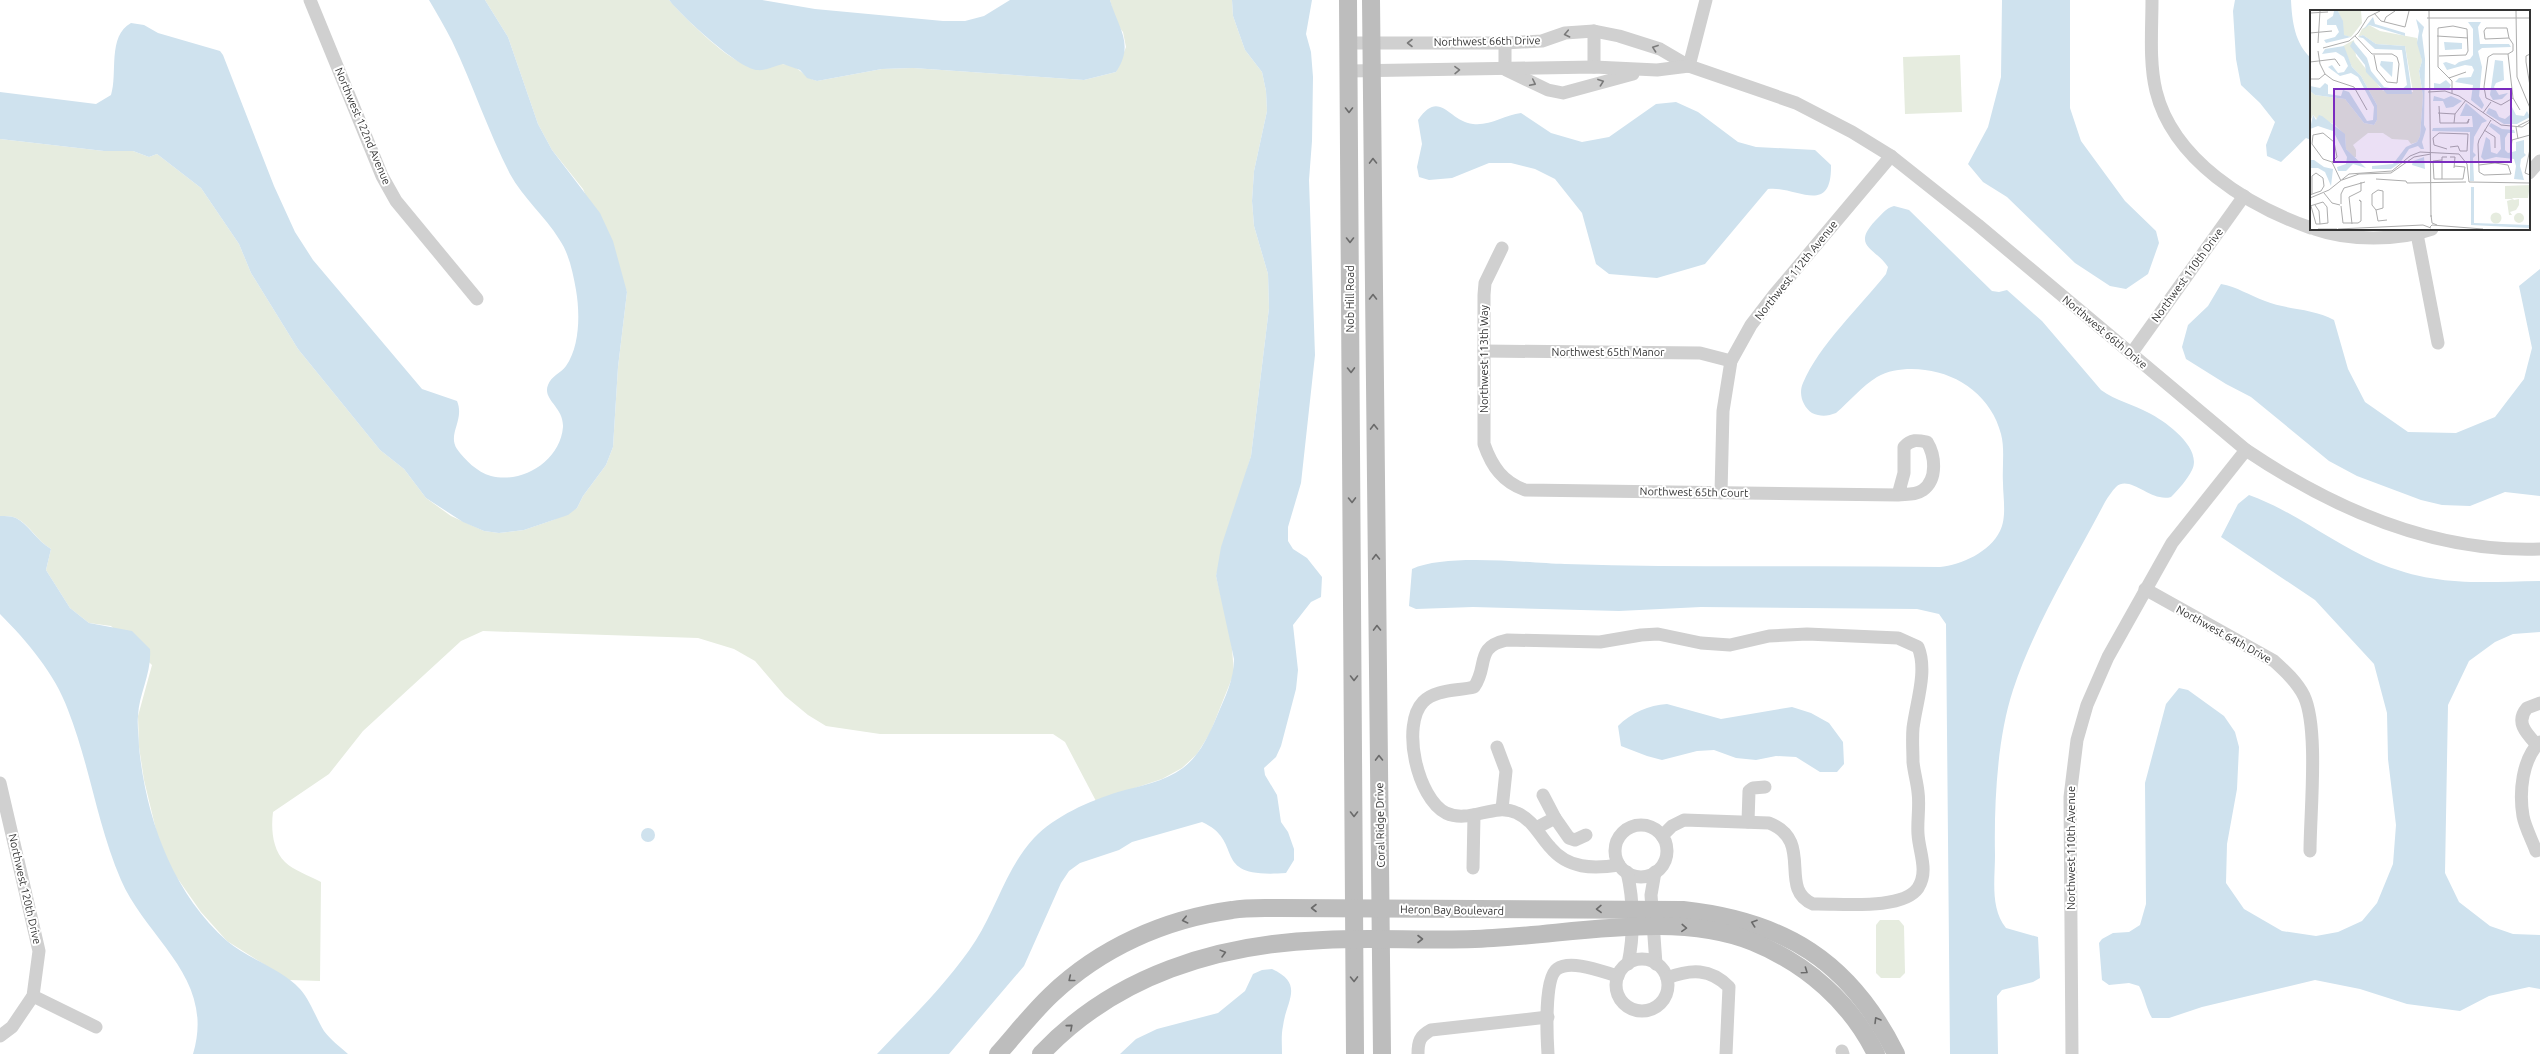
<svg xmlns="http://www.w3.org/2000/svg" width="2540" height="1054" viewBox="0 0 2540 1054" font-family="Ubuntu,sans-serif">
	<style>
		.green { fill: #e6ecdf }
		.water { fill: #cfe2ee }
		.lines { fill: none; stroke-linecap: round; stroke-linejoin: round }
		.street { stroke: #d0d0d0; stroke-width: 13 }
		.secondary { stroke: #bdbdbd; stroke-width: 18 }
		.oneway { stroke: #7a7a7a }
		.oneway2 { stroke: #6a6a6a }
		.labels { text-anchor: middle; stroke-width: 4; stroke-linejoin: round; paint-order: stroke }
		.street-label { font-size: 11px; fill: #333; stroke: #fff }
		.inset-road { fill: none; stroke: #adadad; stroke-width: 1 }
		.view { fill: #7b2cbf; fill-opacity: 0.15; stroke: #7b2cbf; stroke-width: 2 }
		.inset-edge { fill: none; stroke: #333; stroke-width: 2 }
	</style>
	<rect width="100%" height="100%" fill="#fff"/>
	<g class="green">
		<path d="M485,0H669C682,15 725,58 743,63C757,67 777,62 789,65C800,68 805,78 817,81L882,69L913,68L1084,80L1116,72L1126,47L1123,32L1116,23L1110,0H1232L1233,16L1240,36L1245,50L1262,72L1266,91L1267,111L1254,171L1252,201L1254,226L1268,274L1269,308L1251,456L1216,576L1231,637L1234,673L1210,733L1197,754L1182,768L1162,779L1096,801L1065,742L1053,734H880L826,726L808,715L785,696L755,661L734,649L698,638L483,631L461,641L363,731L329,774L273,812C271,828 272,849 285,862C293,870 310,876 321,882L320,981L289,980L227,941L201,912L171,869L157,834L144,780L139,747L138,716L152,665L111,626L89,623L70,608L46,570L51,549C37,541 29,524 16,518C11,516 5,516 0,516V139L104,151H133L149,157L157,154L201,188L239,244L251,273L298,349L380,450L404,469L426,498L451,516L484,531L499,533L524,530L553,520L577,508L583,496L606,465L613,447L618,367L627,292L583,189L552,150L538,124L508,37Z"/>
		<polygon points="1960,55 1962,112 1905,114 1903,57"/>
		<polygon points="1880,920 1899,920 1904,926 1905,973 1900,978 1881,978 1876,973 1876,925"/>
	</g>
	<g class="water">
		<path d="M429,0H485L508,37L538,124L552,150L600,213L613,241L627,292L618,367L613,447L606,465L583,496L577,508L568,515L524,530L499,533L484,531L463,522L426,498L404,469L380,450L298,349L251,273L239,244L201,188L157,154L149,157L133,151H104L0,139V92L96,104L111,95C118,74 107,36 131,23L144,25L158,33L220,51L223,55L274,186L295,232L313,260L422,389L457,401C465,420 447,434 457,449C465,460 477,472 491,476C523,484 560,461 563,427C564,407 542,400 548,385C551,376 561,373 566,366C580,346 580,313 576,290C573,273 569,253 559,239C545,216 523,198 510,174C488,131 473,85 452,41C445,27 437,14 429,0Z"/>
		<path d="M669,0H762L815,9L943,21H965L984,16L1010,0H1110C1118,28 1135,44 1116,72L1084,80L913,68L882,69L817,81L807,78L800,70L783,64C774,66 766,71 757,70C737,68 682,16 669,0Z"/>
		<path d="M1232,0H1312L1306,34L1311,52L1313,77L1312,141L1309,180L1315,355L1301,483L1288,527V541L1293,549L1307,558L1322,577L1321,597L1311,602L1293,625L1298,670L1296,689L1281,746L1276,757L1264,768L1265,775L1277,795L1281,822L1288,832L1294,849V860L1286,873C1207,879 1247,842 1202,822L1132,842L1119,850L1080,863L1069,871L1061,883L1024,966L949,1054H877C911,1018 949,982 976,940C997,907 1007,867 1034,838C1055,816 1089,801 1118,792C1139,786 1164,782 1183,768C1200,755 1209,735 1217,716C1225,697 1234,680 1234,659L1216,576L1221,547L1251,456L1269,308L1268,274L1254,226L1252,201L1254,171L1267,111L1266,91L1262,72L1245,50L1240,36L1233,16Z"/>
		<polygon points="2002,0 2070,0 2070,108 2081,141 2125,201 2156,231 2159,243 2148,274 2126,289 2110,286 2075,263 2007,197 1983,182 1968,164 1988,127 2001,77"/>
		<path d="M2235,0H2291C2292,21 2295,44 2311,58V140L2306,138L2281,162L2267,156L2266,145L2275,122L2260,103L2241,85L2236,59L2233,11Z"/>
		<path d="M1676,102L1698,112L1738,142L1756,147L1815,150L1831,165C1832,218 1795,185 1768,189L1705,264L1657,278L1609,274L1596,264L1582,213L1555,179L1535,169L1511,163H1489L1452,178L1429,180L1419,177L1417,167L1422,144L1418,120C1440,88 1449,122 1473,124C1490,126 1505,115 1521,113L1551,133L1582,142L1609,137L1656,104Z"/>
		<path d="M1894,206L1909,210L1992,291L1999,292L2007,290L2042,321L2101,390C2116,401 2133,404 2149,413C2165,421 2203,448 2192,470C2187,480 2179,489 2171,497C2151,503 2130,474 2116,487C2112,491 2108,497 2105,502C2073,563 2035,624 2013,690C1997,739 1994,804 1995,855C1995,880 1990,908 2006,928L2038,937L2040,978L2033,982L2002,990L1997,996L1998,1054H1950L1946,624L1939,614L1917,609L1701,607L1619,611L1473,607L1416,609L1409,606L1412,569C1446,553 1526,563 1565,564C1690,568 1815,565 1940,567C1961,565 1990,552 2000,531C2007,517 2003,497 2003,483C2002,467 2005,449 2001,434C1992,398 1960,374 1925,370C1910,368 1891,369 1877,377C1862,386 1850,401 1836,413C1828,416 1821,417 1812,413C1803,407 1798,394 1803,383C1819,345 1860,307 1886,274L1888,267C1876,248 1851,247 1875,221C1881,215 1886,208 1894,206Z"/>
		<path d="M2540,269V496L2505,492L2470,506L2442,505L2421,500L2357,476L2329,461L2251,397L2226,384L2186,359L2182,347L2188,325L2208,306L2221,284C2237,287 2249,295 2265,301C2287,310 2313,308 2334,320L2348,369L2365,402L2408,432L2456,433L2495,417L2524,379L2532,348L2519,286Z"/>
		<path d="M2249,495C2294,511 2332,543 2376,562C2436,587 2477,582 2540,581V632L2513,634L2495,642L2469,661L2448,705L2445,873L2459,902L2490,926L2513,934L2540,935V989L2529,987L2489,996L2460,1011L2407,1004L2360,989L2315,980L2202,1007L2169,1018H2152C2146,1008 2145,997 2139,986L2129,983L2109,985L2102,980L2099,943L2102,939L2113,933L2129,932L2140,925L2146,904L2145,783L2166,704L2179,688L2188,690L2224,716L2235,732L2239,747L2237,789L2227,844L2226,883L2244,909L2282,931L2316,936L2338,932L2362,921L2377,903L2393,864L2396,825L2388,759L2387,713L2374,664L2315,600L2221,537L2238,504Z"/>
		<path d="M0,516C5,516 11,516 16,518C28,524 37,541 51,549L46,570L70,608L89,623L132,631L150,649C152,673 139,693 138,716C137,726 139,737 139,747C146,818 172,892 227,941C248,959 281,968 300,989C310,1000 316,1018 324,1031C330,1039 340,1047 348,1054H193C216,978 147,940 121,880C97,824 90,766 68,710C55,674 27,641 0,614Z"/>
		<path d="M1667,704L1721,719L1792,707L1811,713L1829,723L1843,742L1844,764L1837,772H1820L1796,757L1776,756L1756,760L1736,758L1714,750L1697,751L1662,760L1647,756L1621,746L1618,726C1631,713 1649,705 1667,704Z"/>
		<circle cx="648" cy="835" r="7"/>
		<path d="M1272,969C1305,984 1286,1001 1283,1026C1281,1035 1282,1045 1282,1054H1120L1136,1039L1157,1029L1218,1013L1245,991L1253,974L1262,970Z"/>
	</g>
	<g class="lines">
		<g class="street">
			<polyline points="310,0 382,176 396,201 477,299"/>
			<path d="M2152,0C2152,29 2149,62 2156,91C2173,160 2248,206 2311,228"/>
			<path d="M1348,43H1505L1542,41L1565,33L1594,31L1619,36L1660,49L1689,66L1796,103L1852,132L1891,156L1978,225L2246,450C2332,508 2434,553 2540,549"/>
			<polyline points="1505,43 1505,69"/>
			<polyline points="1689,66 1706,0"/>
			<polyline points="1594,67 1594,31"/>
			<polyline points="1506,70 1548,90 1563,93 1633,74"/>
			<polyline points="1348,71 1594,67 1657,70 1689,66"/>
			<polyline points="2529,173 2540,161"/>
			<path d="M2315,229C2349,241 2398,241 2432,229"/>
			<polyline points="2417,234 2438,343"/>
			<path d="M1502,248L1485,283L1484,295V444C1492,467 1503,482 1525,490L1898,495C1907,494 1916,495 1923,490C1938,479 1935,455 1927,442C1917,440 1911,439 1904,447V473L1898,495"/>
			<polyline points="1484,351 1700,353 1731,361"/>
			<polyline points="2131,354 2244,196"/>
			<polyline points="1721,493 1723,411 1731,361 1751,325 1774,295 1891,156"/>
			<path d="M2145,589L2274,661C2285,671 2297,682 2304,696C2319,728 2310,814 2310,851"/>
			<path d="M2537,745C2526,733 2515,722 2527,708L2540,703"/>
			<polyline points="1497,747 1506,771 1502,809"/>
			<polyline points="0,783 39,951 33,996 12,1027 0,1036"/>
			<polyline points="1555,818 1569,838 1575,840 1586,835"/>
			<polyline points="1748,822 1749,791 1753,788 1765,787"/>
			<circle cx="1641" cy="851" r="26"/>
			<polyline points="1536,828 1555,818 1543,795"/>
			<path d="M2536,851C2532,840 2525,827 2523,816C2519,792 2522,759 2540,742"/>
			<path d="M1619,865C1593,869 1568,869 1550,847C1539,835 1533,820 1517,813C1494,802 1470,824 1446,813C1417,798 1401,725 1423,702C1435,689 1459,691 1474,687C1489,666 1474,647 1507,640L1600,642L1641,635L1658,634L1701,643L1730,645L1769,636L1807,634L1898,638L1918,647C1928,671 1916,703 1913,728C1912,739 1913,751 1913,762C1914,772 1917,782 1918,792C1920,806 1917,820 1918,834C1919,852 1929,871 1918,888C1902,911 1839,903 1813,904C1777,889 1815,841 1769,823L1684,820L1672,826L1662,836"/>
			<polyline points="1473,868 1474,815"/>
			<path d="M1627,872C1634,901 1634,936 1628,964"/>
			<polyline points="1655,872 1651,895 1656,964"/>
			<circle cx="1642" cy="985" r="26"/>
			<path d="M1667,978C1691,969 1710,968 1729,987L1726,1054"/>
			<polyline points="33,996 96,1027"/>
			<polyline points="1842,1051 1843,1054"/>
			<path d="M1418,1054C1418,1041 1420,1036 1431,1030L1548,1017"/>
			<path d="M1548,1054C1547,1038 1544,978 1557,969C1571,959 1603,972 1618,976"/>
			<polyline points="2072,1054 2070,797 2077,740 2087,705 2108,657 2172,543 2246,450"/>
		</g>
		<g class="secondary">
			<polyline points="1348,0 1355,1054"/>
			<polyline points="1371,0 1382,1054"/>
			<path d="M998,1054C1015,1035 1032,1013 1051,995C1100,948 1165,919 1232,910C1248,907 1265,908 1281,908L1683,910C1784,921 1850,961 1896,1054"/>
			<path d="M1041,1054C1115,975 1218,944 1323,940C1380,937 1437,942 1493,938C1574,934 1677,911 1753,942C1807,964 1851,1003 1876,1054"/>
		</g>
	</g>
	<defs><path id="oneway-chevron" d="M-2-3.5L2.5 0L-2 3.5" fill="none" stroke-width="1.6" stroke-linecap="round" stroke-linejoin="round"/></defs>
	<g class="oneway">
		<use href="#oneway-chevron" transform="translate(1567 34) rotate(168)"/>
		<use href="#oneway-chevron" transform="translate(1410 43) rotate(180)"/>
		<use href="#oneway-chevron" transform="translate(1655 48) rotate(-160)"/>
		<use href="#oneway-chevron" transform="translate(1457 70) rotate(-1)"/>
		<use href="#oneway-chevron" transform="translate(1601 82) rotate(-20)"/>
		<use href="#oneway-chevron" transform="translate(1533 83) rotate(26)"/>
	</g>
	<g class="oneway2">
		<use href="#oneway-chevron" transform="translate(1349 110) rotate(90)"/>
		<use href="#oneway-chevron" transform="translate(1373 161) rotate(-91)"/>
		<use href="#oneway-chevron" transform="translate(1350 240) rotate(90)"/>
		<use href="#oneway-chevron" transform="translate(1373 297) rotate(-90)"/>
		<use href="#oneway-chevron" transform="translate(1351 370) rotate(89)"/>
		<use href="#oneway-chevron" transform="translate(1374 427) rotate(-91)"/>
		<use href="#oneway-chevron" transform="translate(1352 500) rotate(89)"/>
		<use href="#oneway-chevron" transform="translate(1376 557) rotate(-91)"/>
		<use href="#oneway-chevron" transform="translate(1377 628) rotate(-91)"/>
		<use href="#oneway-chevron" transform="translate(1354 678) rotate(90)"/>
		<use href="#oneway-chevron" transform="translate(1379 758) rotate(-91)"/>
		<use href="#oneway-chevron" transform="translate(1354 814) rotate(90)"/>
		<use href="#oneway-chevron" transform="translate(1314 908) rotate(-180)"/>
		<use href="#oneway-chevron" transform="translate(1599 909) rotate(179)"/>
		<use href="#oneway-chevron" transform="translate(1185 920) rotate(167)"/>
		<use href="#oneway-chevron" transform="translate(1754 923) rotate(-161)"/>
		<use href="#oneway-chevron" transform="translate(1684 928) rotate(3)"/>
		<use href="#oneway-chevron" transform="translate(1420 939)"/>
		<use href="#oneway-chevron" transform="translate(1223 953) rotate(-15)"/>
		<use href="#oneway-chevron" transform="translate(1805 971) rotate(35)"/>
		<use href="#oneway-chevron" transform="translate(1071 979) rotate(141)"/>
		<use href="#oneway-chevron" transform="translate(1354 979) rotate(89)"/>
		<use href="#oneway-chevron" transform="translate(1877 1020) rotate(-121)"/>
		<use href="#oneway-chevron" transform="translate(1070 1027) rotate(-41)"/>
	</g>
	<g class="labels">
		<g class="street-label">
			<text transform="translate(1487 41) rotate(-1)" y="4">Northwest 66th Drive</text>
			<text transform="translate(363 126) rotate(67)" y="4">Northwest 122nd Avenue</text>
			<text transform="translate(1796 270) rotate(-51)" y="4">Northwest 112th Avenue</text>
			<text transform="translate(2187 275) rotate(-54)" y="4">Northwest 110th Drive</text>
			<text transform="translate(1350 299) rotate(-90)" y="4">Nob Hill Road</text>
			<text transform="translate(2105 332) rotate(40)" y="4">Northwest 66th Drive</text>
			<text x="1608" y="356">Northwest 65th Manor</text>
			<text transform="translate(1484 359) rotate(-90)" y="4">Northwest 113th Way</text>
			<text transform="translate(1694 492) rotate(1)" y="4">Northwest 65th Court</text>
			<text transform="translate(2224 634) rotate(29)" y="4">Northwest 64th Drive</text>
			<text transform="translate(1380 825) rotate(-91)" y="4">Coral Ridge Drive</text>
			<text transform="translate(2071 848) rotate(-90)" y="4">Northwest 110th Avenue</text>
			<text transform="translate(25 889) rotate(77)" y="4">Northwest 120th Drive</text>
			<text transform="translate(1452 910) rotate(1)" y="4">Heron Bay Boulevard</text>
		</g>
	</g>
	<g transform="translate(2310 10)">
		<rect width="220" height="220" fill="#fff"/>
		<path d="M28,1H51L52,13L41,27L33,25V13ZM59,15L70,21L107,28L112,51L109,61L113,86L110,126L107,132L101,134L98,130L82,129L73,123H58L43,135L46,140V147H44L36,139L35,125L25,115L8,106V110L3,105L0,111V81L5,85L35,89L54,113L64,115L67,110V95L51,66L42,57L33,36L42,31L44,30L46,46L72,80L81,84L103,82L95,36L66,34L53,25L48,27L52,19ZM220,175L218,188H202L204,190L209,189V195L206,200L200,202L202,205H199L197,191L203,189H195V176ZM180.5 208a5.5 5.5 0 1 1 11 0a5.5 5.5 0 1 1-11 0ZM204 208a5 5 0 1 1 10 0a5 5 0 1 1-10 0Z" fill="#e6ecdf"/>
		<path d="M24,1H28L33,11L34,25L41,27L16,33L14,30L25,27L29,22L26,15H17V10L23,6ZM63,7L65,14L95,23V26L59,15L53,20ZM106,9L114,17L112,25L115,49L114,115L116,119L112,132L114,139H111L108,136L99,139L90,153L81,159H62V156L83,154L96,137L107,132L110,126L113,86L109,61L112,51L107,33L109,21ZM158,12H171L168,17L170,34H199L201,37L172,38L168,41L172,57L169,86L174,95L172,99L161,90L163,75L145,72L149,68L161,67L164,60L162,56L155,55L137,60L133,53L136,52L145,55L149,52L160,49L163,45V19ZM53,25L66,34L95,36L102,84H77L56,62L55,55L40,36L43,31L57,48L61,61L74,77L91,80L97,75L92,40L65,39L53,28L48,27ZM134,32L152,33V39L135,40ZM34,36L42,57L51,66L67,95V110L64,115L54,113L35,89L5,85L0,81V76L10,78L15,73L18,75V84L31,86L33,80L39,82L57,111L63,110L64,97L48,67L41,63L30,66L18,57L22,55L28,63L34,62L38,56L34,47L26,42L12,44L15,39ZM185,50L193,51L194,70L186,73L184,77L189,85L198,83L192,89L183,90L180,85ZM71,51L83,52L82,67L70,55ZM136,70L141,75L139,79L124,78V73L130,74ZM124,86L134,89L141,86L152,91L143,97L136,98L133,91H123ZM156,93L177,111L172,113L164,127L163,142L166,145L163,148L164,171H160V122L122,121L123,118L163,117L162,106H150ZM202,97L206,105L214,106L217,101L220,107L207,114H194L176,103L179,98L186,101L189,107L195,109L200,105V99ZM3,105L6,110L9,105L12,106L35,124L36,139L56,158L43,154L36,161H28L27,157L36,154L37,147L23,121L8,116L0,119ZM181,113L192,119L204,120L205,123H198L195,128V140L198,143L206,141V132L214,130V143L216,145L211,149L210,156L214,170L204,169L206,156L204,149L186,147L174,150L171,147L176,127L180,130L181,142L187,144L191,139L190,125L179,116ZM114,147L115,159L102,155L103,151ZM0,150H4L14,157L23,159L21,176L15,162L8,158H0ZM161,177H164V213L220,215V218L161,215Z" fill="#cfe2ee"/>
		<path class="inset-road" d="M119,1L121,207M206,1L207,67L220,98M0,3L18,2M64,3L71,11L95,17L99,1M117,8H220M74,12L76,7L85,1M0,23L22,21M45,26L62,44H82L87,47L89,54L87,73L77,72L67,60L64,45M127,26L158,28M8,33L10,1M13,38L39,31L48,23L58,7L70,1M8,41L10,54L15,64L23,70L44,77L57,100M198,44L203,41V34L199,28L197,18H176L174,21L175,29L199,28M198,44L203,88M220,44L216,46V52L220,76M129,46L156,45L158,41L157,19L143,16L128,18V57L142,71V83M178,47L174,77L176,88L191,95L203,88M178,47L183,44H198M0,52L25,49L30,56M139,68L156,62M0,69H9L15,64M118,82L135,81L149,86L191,115L212,117L220,112M203,88L210,100M129,96L130,113H158L159,109L157,113M128,103L145,104M173,103L181,92M144,113L145,104L156,90M208,116L220,110M206,117L208,129M174,120L185,127V138M13,123L24,132L27,147L22,152L13,149L2,134L3,125ZM201,138L202,130L220,125M137,139L124,135L123,128L129,123L158,124L157,141H150L148,136L140,137M220,139L215,163L220,165M140,147H145L144,158M132,150L123,151L124,169H153L155,157L144,156M22,152L31,171M169,155L185,153L198,155L201,164L174,165L169,162V160L168,134L169,130L181,110M66,169L96,171L97,173L156,172M132,169V147H137M32,170L49,164L81,163L104,147L121,144M159,172L220,173M14,183L22,193L30,195M0,185L5,183L11,181L14,176L13,168L6,163L2,166V184M0,188L19,180L39,164L82,161L100,146L110,142L149,144L157,154L159,172M31,194V184L34,178L55,172M5,195L9,201L10,214M0,196L13,192L17,197L18,213L10,214M1,196L6,214H10M31,196L33,213H48L51,211V191L49,190L51,192M66,200L73,198V181L68,180M66,200L62,195V184L68,180M66,200L68,211L77,210M121,205L122,213L127,215M42,214L39,187L51,181V172M119,218L122,215L173,219M8,219H27M28,219L113,215L121,218"/>
		<path class="view" d="M24,79H201V152H24Z"/>
		<rect width="220" height="220" class="inset-edge"/>
	</g>
</svg>
